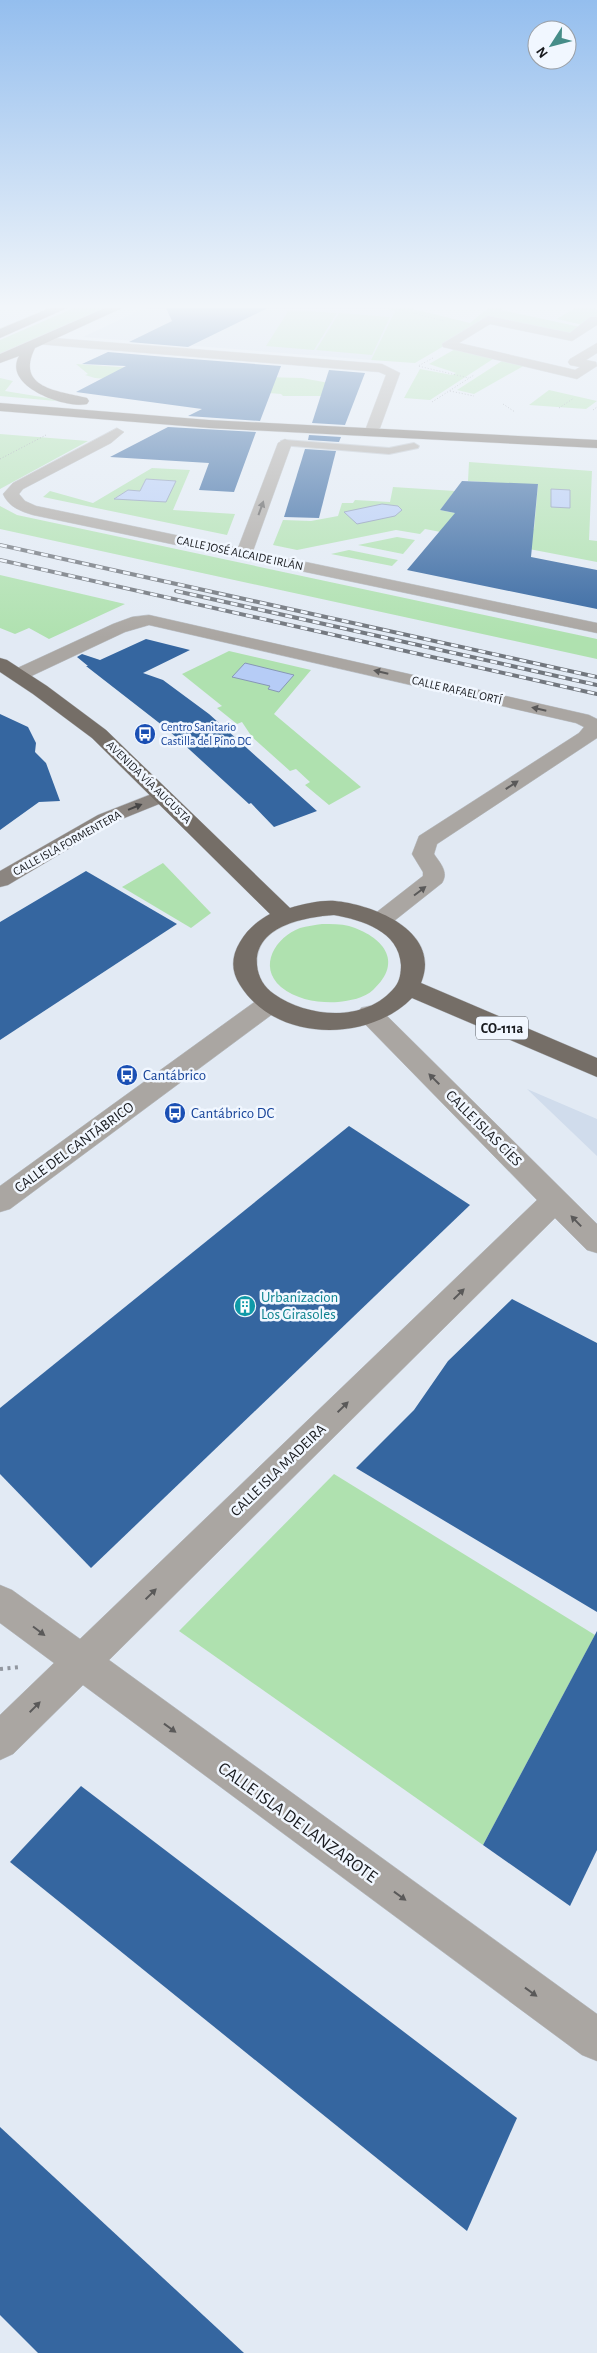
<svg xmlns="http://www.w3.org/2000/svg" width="597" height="2353" viewBox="0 0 597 2353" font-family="'Alegreya Sans',sans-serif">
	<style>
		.built { fill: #d0dcec }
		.green { fill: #afe1af; fill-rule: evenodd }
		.water { fill: #b6ccf6; stroke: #8797b5 }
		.building { fill: #3566a0 }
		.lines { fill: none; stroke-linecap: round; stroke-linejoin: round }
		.service-casing { stroke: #bec5cd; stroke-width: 2 }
		.pedestrian-casing { stroke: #bec5cd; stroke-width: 1 }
		.minor-casing { stroke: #bec5cd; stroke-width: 1 }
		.secondary-casing { stroke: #bec5cd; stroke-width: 1 }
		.primary-casing { stroke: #bec5cd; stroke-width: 1 }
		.path-far1 { stroke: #92979f; stroke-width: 1; stroke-dasharray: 1 2; stroke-linecap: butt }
		.path { stroke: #92979f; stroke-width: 4; stroke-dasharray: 3 4.5; stroke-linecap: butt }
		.service { fill: #aaa6a2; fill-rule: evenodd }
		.pedestrian { fill: #aaa6a2; fill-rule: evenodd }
		.minor { fill: #aaa6a2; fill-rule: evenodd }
		.secondary { fill: #8b8580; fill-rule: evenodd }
		.primary { fill: #756e67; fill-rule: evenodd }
		.rail-casing { stroke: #72777e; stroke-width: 4 }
		.rail { stroke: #f1f7ff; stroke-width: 2.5; stroke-dasharray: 7; stroke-linecap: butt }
		.oneway { fill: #5a5959 }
		.oneway2 { fill: #464545 }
		.labels { text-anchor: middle; stroke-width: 5; stroke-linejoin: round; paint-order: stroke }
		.far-street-label { font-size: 12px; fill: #181a1e; stroke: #f1f7ff }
		.far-transit-label { font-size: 12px; fill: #164399; stroke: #f1f7ff; text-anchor: start }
		.shield { fill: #f1f7ff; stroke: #595c62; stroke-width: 1 }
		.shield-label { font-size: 14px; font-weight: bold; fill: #181a1e }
		.transit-label { font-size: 15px; fill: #164399; stroke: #f1f7ff; text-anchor: start }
		.street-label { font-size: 15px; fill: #181a1e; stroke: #f1f7ff }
		.culture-label { font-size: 15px; fill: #0d838f; stroke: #f1f7ff; text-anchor: start }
		.near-street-label { font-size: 18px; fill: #181a1e; stroke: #f1f7ff }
	</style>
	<rect width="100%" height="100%" fill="#e2eaf4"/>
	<g class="built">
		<polygon points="145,308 384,308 395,311 371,360 83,337"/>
		<polygon points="527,1089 597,1119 597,1156"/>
	</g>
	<g class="green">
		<polygon points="74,308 105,308 0,354 0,340"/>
		<polygon points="384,308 409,308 470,323 488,308 503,308 501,310 585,328 572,337 488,320 415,363 371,360 395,311"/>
		<polygon points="575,308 597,309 597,318 587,326 557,319"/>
		<polygon points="289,310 337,313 314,350 266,346"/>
		<polygon points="339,313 390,317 372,355 316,350"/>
		<polygon points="457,348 496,357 430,400 404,398 420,369 452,375 456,373 429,364"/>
		<polygon points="505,359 527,364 474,394 457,390"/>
		<polygon points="76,364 264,377 302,378 329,383 324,396 283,396 281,394 95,378 85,375 88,374"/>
		<polygon points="0,378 13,381 5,391 78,403 0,396"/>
		<polygon points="549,390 597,401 586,409 529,405"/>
		<polygon points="0,434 88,441 0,489"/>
		<path d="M469,462L592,471L589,540L597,541V562L425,529L420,534L396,530L297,550L273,545L283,520L311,521L338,516L342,503H353L355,500L390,502L393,487L455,491L440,510L534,529L538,485L468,481ZM382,505L398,506L394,515L345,512Z"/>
		<path d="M152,468L190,470L173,510L235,514L227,535L43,497L50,491L93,503ZM146,479L176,481L115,499V498L128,490L140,491Z"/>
		<polygon points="0,506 17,515 597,639 597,659 0,529"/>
		<polygon points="397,537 415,540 403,554 358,545"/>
		<polygon points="349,550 398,560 392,566 331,554"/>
		<polygon points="0,575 125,604 49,639 29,628 15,634 0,628"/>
		<polygon points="229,651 311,670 274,714 361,787 329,805 305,785 310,782 296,769 290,771 252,737 242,722 237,724 217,708 222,706 182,674"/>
		<polygon points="163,863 211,913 191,928 122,887"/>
		<path d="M322,924C331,924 341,924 349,926C382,936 405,961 373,990C365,998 349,1001 338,1002C318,1003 297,1000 281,987C257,966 276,937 300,928C307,926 315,925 322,924Z"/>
		<polygon points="334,1474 595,1635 483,1845 179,1631"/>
	</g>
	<g class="water">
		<polygon points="146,479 176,481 166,502 114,499 128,490 140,491"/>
		<polygon points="551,489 570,490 570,508 551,507"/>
		<polygon points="382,504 398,506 402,510 395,516 357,524 344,512"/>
		<polygon points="245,663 294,675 279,692 268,689 270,686 232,677"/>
	</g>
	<g class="building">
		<polygon points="166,308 268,308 188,347 129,342 172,321"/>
		<polygon points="108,352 166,357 281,366 260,421 188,416 202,409 76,392 126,366 82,364"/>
		<polygon points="329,370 365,373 345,425 312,423"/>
		<polygon points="168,427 256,432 234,492 199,490 209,463 110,457"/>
		<polygon points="309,435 341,437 339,442 308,440"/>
		<polygon points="305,449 336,451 319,518 284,517"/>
		<polygon points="462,481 538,484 531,557 597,570 597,609 407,570 455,513 440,510"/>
		<polygon points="146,639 190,650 143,673 163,680 209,714 317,811 274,827 251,803 249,804 167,729 86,666 88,666 77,657 82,654 100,660"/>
		<polygon points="0,714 28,727 36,743 35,752 46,763 60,801 39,802 0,830"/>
		<polygon points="86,871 177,924 0,1040 0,922"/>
		<polygon points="349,1126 470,1205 91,1568 0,1474 0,1408"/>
		<polygon points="512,1299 597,1343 597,1612 356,1468 414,1410 448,1361"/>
		<polygon points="597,1631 597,1850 570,1906 483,1845"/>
		<polygon points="81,1786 517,2118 467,2231 10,1862"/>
		<polygon points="0,2127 244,2353 38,2353 0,2315"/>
	</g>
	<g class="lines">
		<g class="service-casing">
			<polygon id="service" points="285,440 389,448 414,443 419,446 418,448 389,454 281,445 281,441"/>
		</g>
		<g class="pedestrian-casing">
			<polygon id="pedestrian" points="488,316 570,333 590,317 597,317 597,325 572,341 490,324 459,343 575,370 580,367 570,365 568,362 570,359 597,343 597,353 586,360 596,362 597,366 577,379 443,347 442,344"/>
		</g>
		<g class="minor-casing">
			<g id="minor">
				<polygon points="41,337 382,364 400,373 380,428 373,432 366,428 386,375 379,372 37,344 35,341"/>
				<path d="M117,428L124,432L111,443L23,489L19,494L25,501L36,506L238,548L278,443L285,439L292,443L253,551L597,623V633L33,515C20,511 9,507 3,494L13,483Z"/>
				<path d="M149,615L589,715L597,719V738L437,844L434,854C440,863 449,872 442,883L389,925L381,927L373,925L370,920L373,915L423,876V872L412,854L419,836L579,733L584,727L576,723L149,625L125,632L25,679H11L9,675L11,671L113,624L132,617Z"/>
				<polygon points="269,996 278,998 281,1004 278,1010 10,1209 0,1212 0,1186 260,998"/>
				<polygon points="370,1006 379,1008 597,1224 597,1253 587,1250 555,1218 109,1660 597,2014 597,2061 582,2055 83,1685 13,1754 0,1760 0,1715 54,1663 0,1623 0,1585 12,1590 80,1639 537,1200 361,1020 358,1014 361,1008"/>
			</g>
		</g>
		<g class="secondary-casing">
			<polygon id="secondary" points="162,790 169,792 172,796 169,800 112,823 8,885 0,887 0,871 98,815"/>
		</g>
		<g class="primary-casing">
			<g id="primary">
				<polygon points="50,308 67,308 0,338 0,329"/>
				<path d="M105,308H122L35,348C15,388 58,391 87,398L89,401L87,404C67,409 2,387 19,356L0,363V354Z"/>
				<polygon points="0,403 209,420 597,440 597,448 209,428 0,411"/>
				<path d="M0,658L7,660L47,686L106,730L290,908C304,904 321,900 335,901C375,905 442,932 421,983L597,1058V1077L412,998C368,1043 275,1042 240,985C231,971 231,957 240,942C247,930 257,921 270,914L92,738L33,694L0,672ZM334,915C362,920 399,931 401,965C401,972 400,981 395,987C366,1023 308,1018 274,994C264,987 258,977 257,965C254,926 305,917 334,915Z"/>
			</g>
		</g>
		<g class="path-far1">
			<polyline points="393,308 444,321"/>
			<polyline points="433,358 418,366 469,378"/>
			<polyline points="450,391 474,396"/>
			<polyline points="432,402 474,375"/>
			<polyline points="503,404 515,412"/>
			<polyline points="559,408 574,398"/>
			<polyline points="593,410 597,407"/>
			<polyline points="0,459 46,435"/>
		</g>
		<polyline class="path" points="0,1669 20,1667"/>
		<use href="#service" class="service"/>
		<use href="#pedestrian" class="pedestrian"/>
		<use href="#minor" class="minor"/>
		<use href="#secondary" class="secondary"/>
		<use href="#primary" class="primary"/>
		<g class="rail-casing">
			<g id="rail">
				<polyline points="0,545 597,677"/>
				<polyline points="0,560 597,694"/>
				<polyline points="176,591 597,685"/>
			</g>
		</g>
		<use href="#rail" class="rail"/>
	</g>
	<defs><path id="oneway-solid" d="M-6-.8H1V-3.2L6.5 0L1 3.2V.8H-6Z" transform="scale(1.25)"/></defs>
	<g class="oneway">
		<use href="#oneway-solid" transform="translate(261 508) rotate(-70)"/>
		<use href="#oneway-solid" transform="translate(381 672) rotate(-167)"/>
		<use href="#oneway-solid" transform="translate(539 709) rotate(-167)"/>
		<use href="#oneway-solid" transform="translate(512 785) rotate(-33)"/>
		<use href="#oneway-solid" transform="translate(420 891) rotate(-37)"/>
		<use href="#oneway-solid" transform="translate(434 1079) rotate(-135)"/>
		<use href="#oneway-solid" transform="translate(576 1221) rotate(-134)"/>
		<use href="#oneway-solid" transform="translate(459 1294) rotate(-44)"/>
		<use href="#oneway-solid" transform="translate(343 1407) rotate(-44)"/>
		<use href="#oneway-solid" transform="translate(151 1594) rotate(-44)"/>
		<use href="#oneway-solid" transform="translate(39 1631) rotate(37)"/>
		<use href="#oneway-solid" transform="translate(35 1707) rotate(-45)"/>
		<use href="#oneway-solid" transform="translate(170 1728) rotate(36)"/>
		<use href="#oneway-solid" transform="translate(400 1896) rotate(36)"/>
		<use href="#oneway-solid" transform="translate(531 1992) rotate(36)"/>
	</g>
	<use class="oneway2" href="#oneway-solid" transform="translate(135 807) rotate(-22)"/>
	<linearGradient id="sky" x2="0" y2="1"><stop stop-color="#94beee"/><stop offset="0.48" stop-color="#f2f6fa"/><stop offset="1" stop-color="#f2f6fa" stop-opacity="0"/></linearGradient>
	<rect width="597" height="638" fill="url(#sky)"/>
	<defs>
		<g id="bus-disc" transform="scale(1.125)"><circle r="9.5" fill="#1a4fb4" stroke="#f1f7ff"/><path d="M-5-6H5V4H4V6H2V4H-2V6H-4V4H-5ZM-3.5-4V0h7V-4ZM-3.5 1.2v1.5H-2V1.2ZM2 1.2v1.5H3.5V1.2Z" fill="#fff"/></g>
		<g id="building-disc" transform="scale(1.125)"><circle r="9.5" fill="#0f9aa8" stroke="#f1f7ff"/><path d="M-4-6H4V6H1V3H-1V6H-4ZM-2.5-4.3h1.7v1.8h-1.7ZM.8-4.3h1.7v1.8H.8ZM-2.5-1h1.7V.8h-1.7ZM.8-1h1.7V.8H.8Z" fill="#fff"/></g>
	</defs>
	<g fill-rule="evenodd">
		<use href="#bus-disc" x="145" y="734"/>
		<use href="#bus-disc" x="127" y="1075"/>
		<use href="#bus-disc" x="175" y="1113"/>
		<use href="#building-disc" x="245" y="1306"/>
	</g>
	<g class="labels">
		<g class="far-street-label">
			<text transform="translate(240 553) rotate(12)" y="4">CALLE JOSÉ ALCAIDE IRLÁN</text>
			<text transform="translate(457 690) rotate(13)" y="4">CALLE RAFAEL ORTÍ</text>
			<text transform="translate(149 782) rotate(44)" y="4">AVENIDA VÍA AUGUSTA</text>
			<text transform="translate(67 843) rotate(-29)" y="4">CALLE ISLA FORMENTERA</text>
		</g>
		<g class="far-transit-label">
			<text x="161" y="731">Centro Sanitario<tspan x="161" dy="14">Castilla del Pino DC</tspan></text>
		</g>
		<rect class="shield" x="476" y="1016.5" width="52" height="23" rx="4"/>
		<g class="shield-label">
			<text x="502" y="1033">CO-111a</text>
		</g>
		<g class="transit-label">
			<text x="143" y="1080">Cantábrico</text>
			<text x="191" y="1118">Cantábrico DC</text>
		</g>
		<g class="street-label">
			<text transform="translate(484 1128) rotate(45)" y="5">CALLE ISLAS CÍES</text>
			<text transform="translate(74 1147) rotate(-36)" y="5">CALLE DEL CANTÁBRICO</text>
			<text transform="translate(278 1470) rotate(-44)" y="5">CALLE ISLA MADEIRA</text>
		</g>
		<g class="culture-label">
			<text x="261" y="1302">Urbanizacion<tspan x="261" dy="17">Los Girasoles</tspan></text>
		</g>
		<g class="near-street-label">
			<text transform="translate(298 1822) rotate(36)" y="6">CALLE ISLA DE LANZAROTE</text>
		</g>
	</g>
	<g transform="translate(552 45) rotate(234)"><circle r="24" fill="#f1f7ff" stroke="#9a9fa5"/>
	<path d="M0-4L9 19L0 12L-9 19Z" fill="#468d89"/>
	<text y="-8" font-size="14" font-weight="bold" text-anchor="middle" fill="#181a1e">N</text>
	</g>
</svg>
